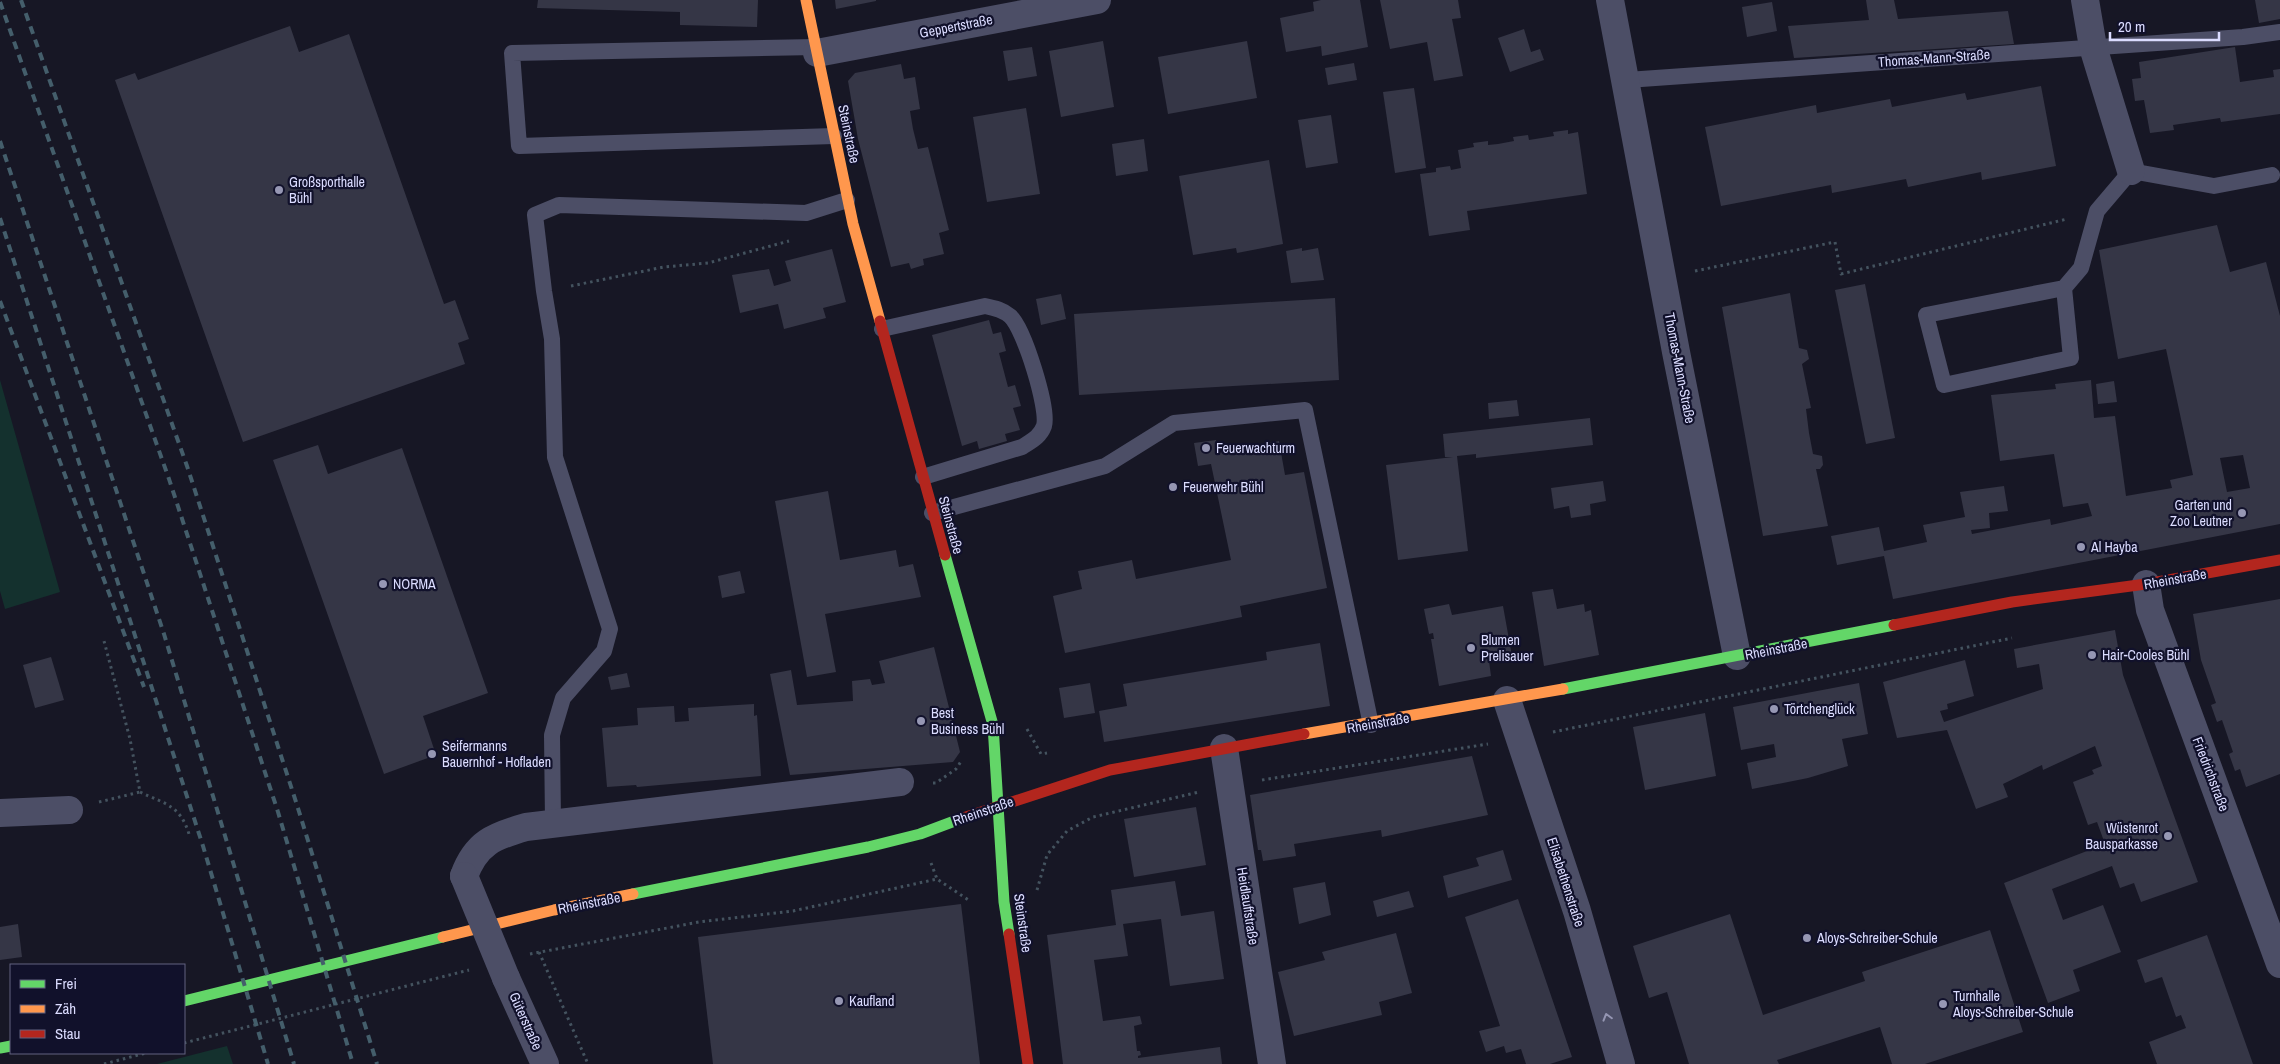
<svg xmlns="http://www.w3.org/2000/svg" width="2280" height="1064" viewBox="0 0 2280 1064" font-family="'Archivo Narrow',sans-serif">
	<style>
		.green { fill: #14312e }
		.building { fill: #353646; fill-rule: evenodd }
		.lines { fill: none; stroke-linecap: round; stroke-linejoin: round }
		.path { stroke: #44535f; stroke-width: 3; stroke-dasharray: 2.5 4; stroke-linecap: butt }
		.lane { stroke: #4c4e66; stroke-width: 16 }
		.street { stroke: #4c4e66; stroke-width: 28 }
		.fast { stroke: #63d668; stroke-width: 11 }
		.slow { stroke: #ff974d; stroke-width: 11 }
		.jam { stroke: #b3261e; stroke-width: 11 }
		.rail { stroke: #445e6b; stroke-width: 4; stroke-dasharray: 8 6; stroke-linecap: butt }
		.street-bridge { stroke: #4c4e66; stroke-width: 28 }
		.oneway { stroke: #9495b2 }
		.poi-dot { fill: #9697b3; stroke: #11112b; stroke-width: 2 }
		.labels { text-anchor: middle; stroke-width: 4.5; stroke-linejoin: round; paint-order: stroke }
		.street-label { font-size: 14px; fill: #dbdcff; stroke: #11112b }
		.poi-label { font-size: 14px; fill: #dbdcff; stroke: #11112b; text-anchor: start }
	</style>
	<rect width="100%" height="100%" fill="#171725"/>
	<g class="green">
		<polygon points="0,380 60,592 5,609 0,591"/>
		<polygon points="227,1046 233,1064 157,1064"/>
	</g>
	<g class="building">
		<polygon points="538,0 758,0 757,27 680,25 680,12 537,8"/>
		<polygon points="835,0 876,0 876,1 836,9"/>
		<polygon points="1321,0 1360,0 1368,47 1322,56 1321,46 1286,52 1280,18 1314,11 1313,2"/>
		<polygon points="1380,0 1458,0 1461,18 1452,19 1463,76 1434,81 1427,42 1390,49"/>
		<polygon points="1866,0 1894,0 1898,19 2008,11 2014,44 1794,58 1788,26 1869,20"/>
		<polygon points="2255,0 2280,0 2280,19 2259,23"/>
		<polygon points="1772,2 1777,31 1747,37 1742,7"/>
		<polygon points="290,26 299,52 349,34 444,304 455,300 469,339 458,343 465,364 243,442 115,80 135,73 138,80"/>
		<polygon points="1524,29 1531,52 1540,49 1544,60 1510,72 1498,38"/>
		<polygon points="1103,41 1114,107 1061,117 1049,51"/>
		<polygon points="1247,41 1257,98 1168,114 1158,57"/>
		<polygon points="1032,47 1037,76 1008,81 1003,51"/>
		<polygon points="2235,47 2240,82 2274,77 2273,70 2280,69 2280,114 2221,122 2220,118 2173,125 2174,130 2150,133 2144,100 2135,101 2132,79 2141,78 2139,62"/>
		<polygon points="1354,63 1357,80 1328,85 1325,68"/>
		<polygon points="901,64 904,79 915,77 920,109 910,111 913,129 918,149 928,147 949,230 939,233 944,254 923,259 924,265 911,269 909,263 891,267 858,139 848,81 855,73"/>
		<polygon points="2041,86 2056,166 1982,180 1981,172 1908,187 1906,179 1832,193 1831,185 1721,206 1705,127 1816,105 1817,113 1890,99 1892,107 1965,93 1967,100"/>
		<polygon points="1414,88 1426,168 1395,173 1383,92"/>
		<polygon points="1026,108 1040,194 987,202 973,117"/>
		<polygon points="1331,115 1338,163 1306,168 1298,120"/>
		<polygon points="1568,130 1568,134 1578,132 1587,194 1467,211 1470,230 1429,236 1420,174 1436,172 1436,168 1450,166 1451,170 1461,168 1458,150 1474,147 1473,143 1488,141 1488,145 1498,144 1514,141 1513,137 1528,135 1529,140 1554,136 1553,132"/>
		<polygon points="1144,139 1148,171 1116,176 1112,144"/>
		<polygon points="1269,160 1283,244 1237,253 1236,248 1193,255 1179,176"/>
		<path d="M2217,225L2230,272L2266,262L2280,316V524L1893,599L1884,556L1837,565L1831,536L1879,527L1884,551L1927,542L1923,525L1965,517L1960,492L2004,486L2008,511L1989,513L1990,528L1971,530L1972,534L2050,519L2051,525L2092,516L2088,503L2063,507L2054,454L2000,461L1991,395L2056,389L2055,384L2091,380L2094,418L2115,416L2126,496L2172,488L2170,480L2193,475L2166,349L2118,359L2099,250ZM2243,455L2250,488L2227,492L2220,458Z"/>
		<polygon points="1302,248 1302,251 1318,248 1324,280 1291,283 1286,251"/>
		<polygon points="832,249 846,302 823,308 826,318 784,329 778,304 740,313 732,275 769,269 774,286 791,281 785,261"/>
		<polygon points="1865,284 1895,438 1866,444 1835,290"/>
		<polygon points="1790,293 1799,348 1807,350 1809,359 1802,364 1811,408 1806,409 1809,433 1813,454 1822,456 1823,465 1820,469 1816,469 1828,526 1763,536 1722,307"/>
		<polygon points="1061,294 1066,319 1041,325 1036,299"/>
		<polygon points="1335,298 1339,380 1079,395 1074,314"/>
		<polygon points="989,320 993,334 1001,332 1006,351 999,353 1008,387 1015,385 1021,406 1013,408 1020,430 1005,434 1007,441 979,449 977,441 962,446 932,335"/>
		<polygon points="2114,381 2117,402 2098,404 2096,384"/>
		<polygon points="1517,400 1519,416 1489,419 1488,403"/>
		<polygon points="1590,418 1593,445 1476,458 1476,454 1457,456 1468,551 1398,560 1386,465 1453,457 1445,457 1443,434"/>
		<polygon points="1216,440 1218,453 1279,441 1285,475 1304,472 1327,588 1240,606 1242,617 1065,653 1053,596 1082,589 1078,571 1132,560 1136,579 1231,560 1211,464 1198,466 1194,443"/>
		<polygon points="318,445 328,474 402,448 488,693 423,716 436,755 384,774 273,460"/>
		<polygon points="1603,481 1606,501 1590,504 1591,515 1571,518 1569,506 1554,509 1551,488"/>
		<polygon points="828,491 840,560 896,550 899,567 913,564 921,597 825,614 836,672 807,677 775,501"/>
		<polygon points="740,571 745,593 722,598 718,576"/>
		<polygon points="1553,589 1557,609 1584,604 1585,612 1591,610 1599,655 1544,666 1532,592"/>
		<polygon points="2280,599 2280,774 2246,787 2240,769 2235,771 2229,754 2233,752 2222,720 2217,722 2211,705 2216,703 2201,660 2193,614"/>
		<polygon points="1449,604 1452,615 1503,606 1512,656 1489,661 1491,676 1439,686 1431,639 1434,639 1433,633 1429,634 1424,609"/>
		<polygon points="2115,630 2123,675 2198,882 2141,902 2134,883 2120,888 2112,866 2052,889 2063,920 2103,905 2121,952 2073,970 2080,991 2048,1003 2004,883 2105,844 2097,822 2088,825 2073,782 2094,774 2092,770 2102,766 2095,746 2043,770 2042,765 2003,784 2008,797 1976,809 1947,730 1897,738 1883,682 1965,660 1974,696 1947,704 1948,709 1940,711 1944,722 2043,689 2039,664 2017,668 2014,649"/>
		<polygon points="1320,643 1330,706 1104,742 1099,711 1127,706 1123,684 1267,660 1266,652"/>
		<polygon points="934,647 960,752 953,762 790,775 770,674 791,670 797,705 853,701 852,681 870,679 872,685 885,683 879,661"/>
		<polygon points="51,657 64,700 35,708 23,665"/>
		<polygon points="627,673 630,687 611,690 608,677"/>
		<polygon points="1090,683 1095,713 1064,718 1059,688"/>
		<polygon points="1859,683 1868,734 1842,739 1848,766 1808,778 1752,789 1747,763 1776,757 1774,744 1741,750 1733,707"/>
		<polygon points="754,704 754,716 757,715 761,776 637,787 636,785 607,787 602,728 638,725 637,708 674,706 675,722 689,721 688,708"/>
		<polygon points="1705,713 1716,776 1645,790 1633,727"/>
		<polygon points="1472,756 1488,815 1382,837 1381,830 1294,844 1296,856 1263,861 1261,850 1258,850 1250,795"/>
		<polygon points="1196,807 1206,865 1134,877 1124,819"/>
		<polygon points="1503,850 1512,880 1448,898 1443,876 1479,866 1476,858"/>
		<polygon points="1175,881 1181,916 1214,911 1224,979 1170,986 1161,919 1123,924 1128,956 1094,960 1103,1021 1140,1016 1142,1024 1134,1026 1137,1051 1140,1051 1141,1055 1138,1056 1138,1058 1220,1047 1222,1064 1063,1064 1047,935 1116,925 1111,890"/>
		<polygon points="1325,882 1331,915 1299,924 1293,888"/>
		<polygon points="1409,891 1414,907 1377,917 1373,901"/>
		<polygon points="1518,899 1572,1057 1550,1064 1526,1064 1521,1049 1506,1053 1504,1046 1486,1052 1479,1031 1500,1026 1465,917"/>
		<polygon points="961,904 980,1064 713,1064 698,937"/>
		<polygon points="1730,914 1763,1015 1865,981 1862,972 1990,930 2023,1032 1925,1064 1892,1064 1880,1027 1777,1060 1779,1064 1689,1064 1667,992 1649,998 1633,946"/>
		<polygon points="18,924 22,957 0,960 0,927"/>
		<polygon points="1396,933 1412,993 1379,1002 1382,1015 1294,1036 1278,972 1325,960 1322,952"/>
		<polygon points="2207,935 2253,1064 2157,1064 2149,1042 2186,1028 2181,1015 2176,1017 2162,977 2145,983 2137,960"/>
	</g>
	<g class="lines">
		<g class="path">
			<polyline points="1695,271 1835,242 1841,274 2067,219"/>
			<polyline points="571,286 664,267 708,263 789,241"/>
			<polyline points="1027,729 1041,754 1047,753"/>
			<polyline points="1553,732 2012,638"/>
			<polyline points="1262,780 1488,744"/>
			<polyline points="933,783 936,783 956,769 962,760"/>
			<path d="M140,792C165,804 180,805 189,834"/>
			<polyline points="99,802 140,792 130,739 104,641"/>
			<polyline points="931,863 937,879"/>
			<polyline points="1037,890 1047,855 1067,831 1093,817 1199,792"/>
			<polyline points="539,952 588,1064"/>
			<polyline points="530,954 699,922 793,911 937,879 970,901"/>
			<polyline points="184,1043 469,970"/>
			<polyline points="104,1064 146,1053"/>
		</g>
		<g class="lane">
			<polyline points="816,47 512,53 519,146 834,136"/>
			<polyline points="1627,80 2243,37 2280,32"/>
			<polyline points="2064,288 2071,358 1944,385 1926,315 2064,288 2081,268 2097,211 2131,171 2214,186 2272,175"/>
			<path d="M882,329L985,306C995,308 1003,310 1010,316C1024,328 1049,409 1044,426C1040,437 1031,441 1022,447L923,477"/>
			<polyline points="932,513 1105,466 1174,423 1305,410 1371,725"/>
			<polyline points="553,822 552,735 563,698 604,651 610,629 555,457 552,339 544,291 535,215 559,205 806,213 847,200"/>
		</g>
		<g class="street">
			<polyline points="1610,0 1676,352 1737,656"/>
			<polyline points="2085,0 2093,47 2131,171"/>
			<polyline points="817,53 1097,0"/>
			<polyline points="2146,584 2150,610 2280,964"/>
			<polyline points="1507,700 1577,911 1621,1064"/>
			<polyline points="1224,748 1272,1064"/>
			<polyline points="0,813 69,810"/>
			<path d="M464,876C476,843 494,836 526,827L900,782"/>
			<polyline points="506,978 545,1064"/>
		</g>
		<g class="fast">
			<polyline points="945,555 993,725 1004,902 1009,934"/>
			<polyline points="1563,689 1894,625"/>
			<polyline points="633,894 868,847 920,834 960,819"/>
			<polyline points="184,1001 443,937"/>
			<polyline points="0,1048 11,1046"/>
		</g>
		<g class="slow">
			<polyline points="806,0 853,224 880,321"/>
			<polyline points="1304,734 1563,689"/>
			<polyline points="443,937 554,910 633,894"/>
		</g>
		<g class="jam">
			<polyline points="880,321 945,555"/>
			<polyline points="1894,625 2012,602 2146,584 2280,560"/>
			<polyline points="960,819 1110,770 1304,734"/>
			<polyline points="1009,934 1028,1064"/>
		</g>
		<g class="rail">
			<polyline points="21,0 187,466 297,805 377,1064"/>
			<polyline points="0,2 169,479 278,812 353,1064"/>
			<polyline points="0,141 164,634 294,1064"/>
			<polyline points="0,218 203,846 268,1064"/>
			<polyline points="0,301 144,687"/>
		</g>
		<polyline class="street-bridge" points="464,876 506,978"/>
	</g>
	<defs><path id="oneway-chevron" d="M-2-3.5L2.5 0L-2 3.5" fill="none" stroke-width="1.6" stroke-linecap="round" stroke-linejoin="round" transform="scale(1.25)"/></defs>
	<use class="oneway" href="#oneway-chevron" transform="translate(1607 1017) rotate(-106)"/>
	<g class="poi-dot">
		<circle cx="279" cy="190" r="5"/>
		<circle cx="1206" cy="448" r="5"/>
		<circle cx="1173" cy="487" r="5"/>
		<circle cx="2242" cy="513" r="5"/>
		<circle cx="2081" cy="547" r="5"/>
		<circle cx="383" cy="584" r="5"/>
		<circle cx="1471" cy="648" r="5"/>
		<circle cx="2092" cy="655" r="5"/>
		<circle cx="1774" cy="709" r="5"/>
		<circle cx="921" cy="721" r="5"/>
		<circle cx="432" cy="754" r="5"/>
		<circle cx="2168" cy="836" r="5"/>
		<circle cx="1807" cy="938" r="5"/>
		<circle cx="839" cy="1001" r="5"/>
		<circle cx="1943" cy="1004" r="5"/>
	</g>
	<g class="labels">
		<g class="street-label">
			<text transform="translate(956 26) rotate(-11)" y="5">Geppertstraße</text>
			<text transform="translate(1934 58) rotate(-4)" y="5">Thomas-Mann-Straße</text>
			<text transform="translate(849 134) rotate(78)" y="5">Steinstraße</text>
			<text transform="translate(1680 368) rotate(79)" y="5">Thomas-Mann-Straße</text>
			<text transform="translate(951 525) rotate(75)" y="5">Steinstraße</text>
			<text transform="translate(2175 579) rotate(-10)" y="5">Rheinstraße</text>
			<text transform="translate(1776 649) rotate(-11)" y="5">Rheinstraße</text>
			<text transform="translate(1378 723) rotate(-10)" y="5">Rheinstraße</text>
			<text transform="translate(2211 774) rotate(69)" y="5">Friedrichstraße</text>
			<text transform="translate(983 811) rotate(-19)" y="5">Rheinstraße</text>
			<text transform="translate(1566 882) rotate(72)" y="5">Elisabethenstraße</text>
			<text transform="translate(589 903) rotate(-11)" y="5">Rheinstraße</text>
			<text transform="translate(1248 906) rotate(81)" y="5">Heidlauffstraße</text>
			<text transform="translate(1023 923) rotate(82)" y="5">Steinstraße</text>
			<text transform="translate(526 1021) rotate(66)" y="5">Güterstraße</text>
		</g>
		<g class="poi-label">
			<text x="289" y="187">Großsporthalle<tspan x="289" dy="16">Bühl</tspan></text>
			<text x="1216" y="453">Feuerwachturm</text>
			<text x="1183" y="492">Feuerwehr Bühl</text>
			<text x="2232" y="510" text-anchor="end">Garten und<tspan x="2232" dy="16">Zoo Leutner</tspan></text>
			<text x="2091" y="552">Al Hayba</text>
			<text x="393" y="589">NORMA</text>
			<text x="1481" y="645">Blumen<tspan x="1481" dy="16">Prelisauer</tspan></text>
			<text x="2102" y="660">Hair-Cooles Bühl</text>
			<text x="1784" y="714">Törtchenglück</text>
			<text x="931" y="718">Best<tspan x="931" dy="16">Business Bühl</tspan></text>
			<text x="442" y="751">Seifermanns<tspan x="442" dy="16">Bauernhof - Hofladen</tspan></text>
			<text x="2158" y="833" text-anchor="end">Wüstenrot<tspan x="2158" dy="16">Bausparkasse</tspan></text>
			<text x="1817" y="943">Aloys-Schreiber-Schule</text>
			<text x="1953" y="1001">Turnhalle<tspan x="1953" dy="16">Aloys-Schreiber-Schule</tspan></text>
			<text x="849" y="1006">Kaufland</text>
		</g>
	</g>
	<rect x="10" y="964" width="175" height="90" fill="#11112b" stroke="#626280"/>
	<rect x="20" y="980" width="25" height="8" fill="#63d668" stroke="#626280"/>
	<text x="55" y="989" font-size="15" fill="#dbdcff">Frei</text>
	<rect x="20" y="1005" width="25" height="8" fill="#ff974d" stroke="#626280"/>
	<text x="55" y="1014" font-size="15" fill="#dbdcff">Zäh</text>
	<rect x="20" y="1030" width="25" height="8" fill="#b3261e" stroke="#626280"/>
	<text x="55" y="1039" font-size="15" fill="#dbdcff">Stau</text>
	<path d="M2110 32v8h109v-8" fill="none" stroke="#dbdcff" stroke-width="2.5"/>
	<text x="2118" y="32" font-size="15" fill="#dbdcff" stroke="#11112b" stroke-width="4" paint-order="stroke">20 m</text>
</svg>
